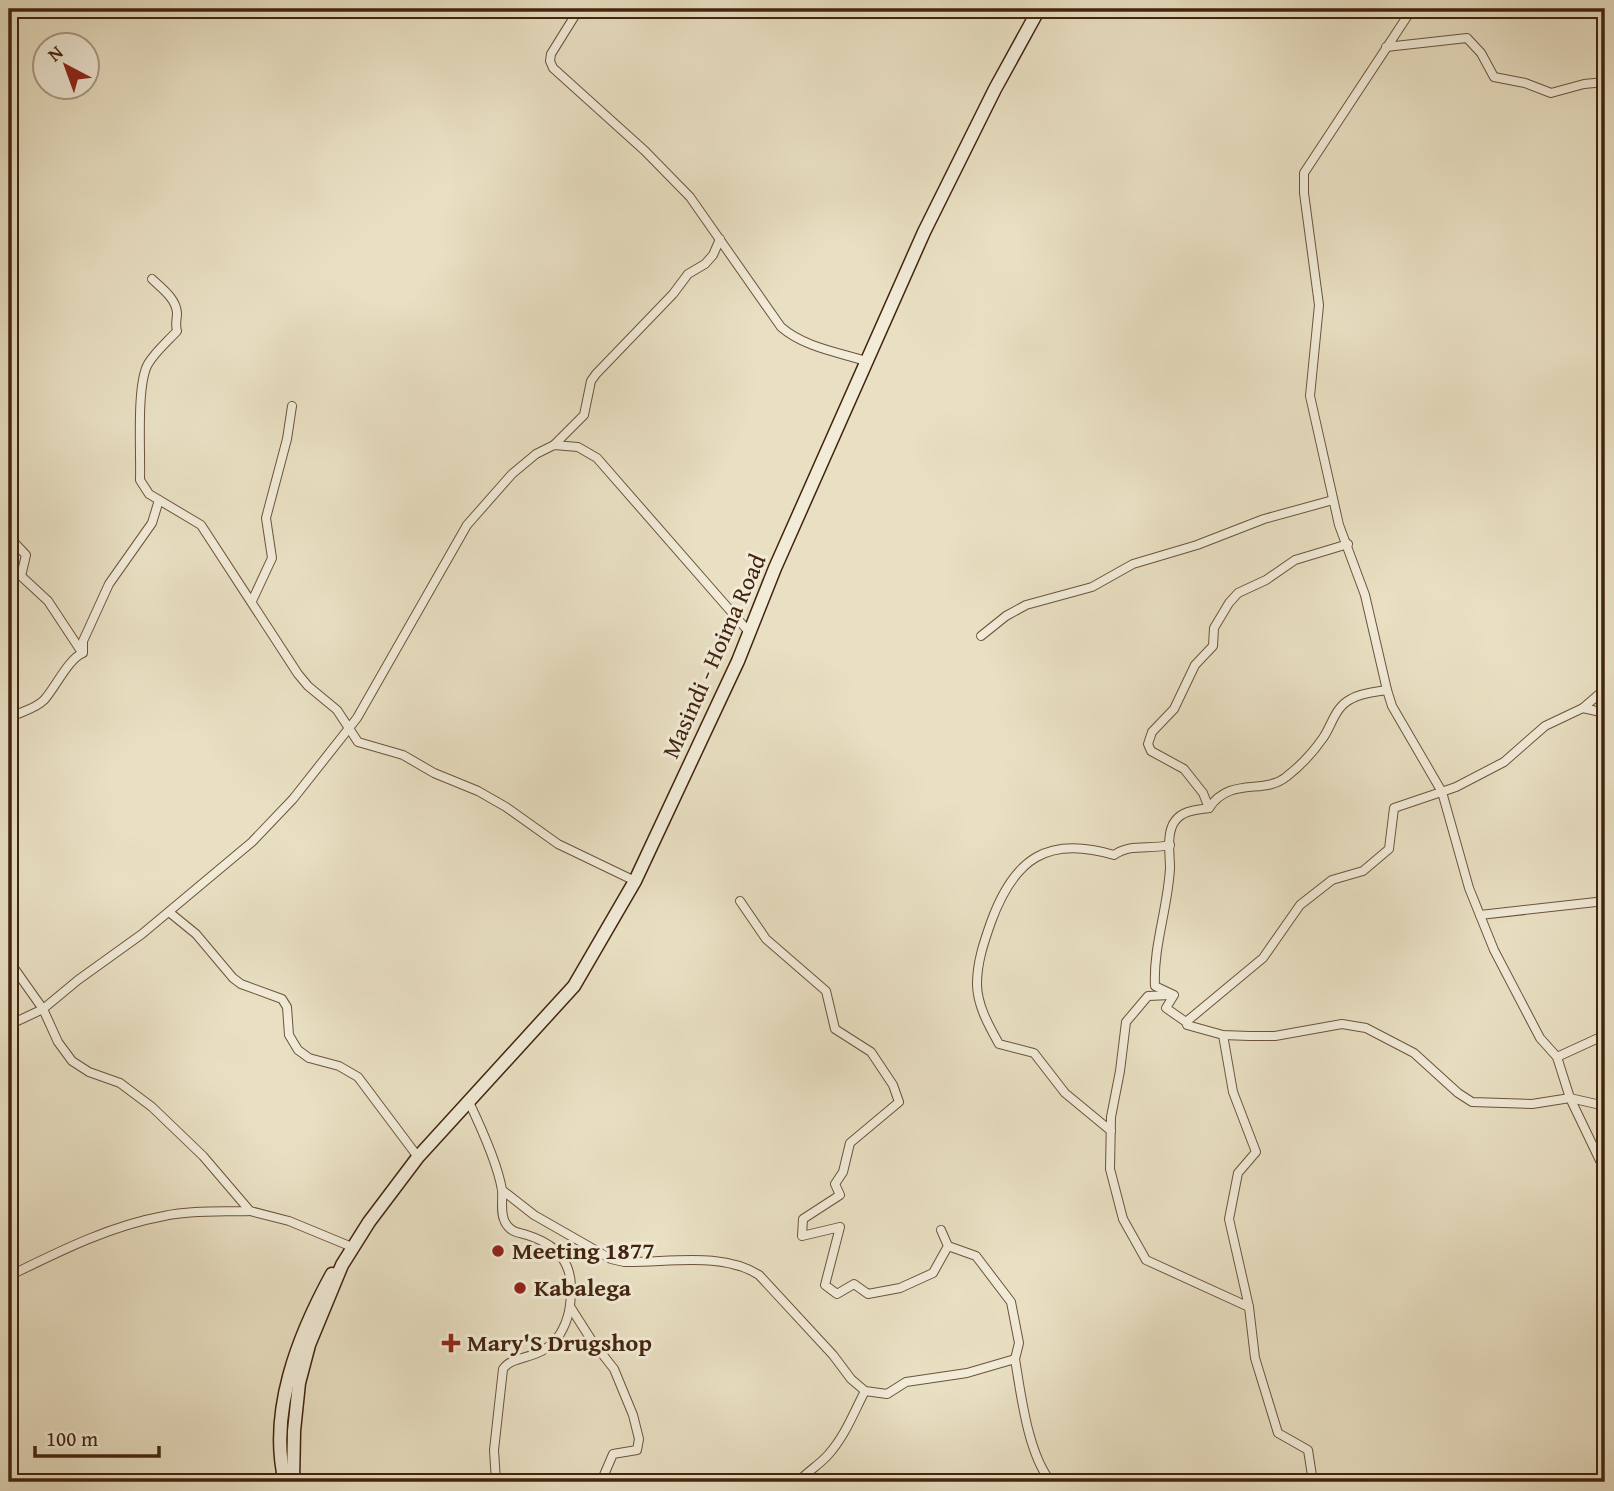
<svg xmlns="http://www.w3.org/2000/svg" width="1614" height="1491" viewBox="0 0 1614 1491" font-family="'Gentium Book Plus',serif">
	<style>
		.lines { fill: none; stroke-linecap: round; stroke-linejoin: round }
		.minor-casing { stroke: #6c533b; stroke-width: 10 }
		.secondary-casing { stroke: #42240e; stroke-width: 15 }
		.minor { stroke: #f1ebd8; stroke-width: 8 }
		.secondary { stroke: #f1ebd8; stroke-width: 12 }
		.poi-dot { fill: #8f2418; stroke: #f1ebd8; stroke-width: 2.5 }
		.labels { text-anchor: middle; stroke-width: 6; stroke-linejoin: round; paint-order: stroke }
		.street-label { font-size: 24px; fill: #42240e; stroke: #f1ebd8 }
		.poi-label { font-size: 24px; font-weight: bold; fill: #42240e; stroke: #f1ebd8; text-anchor: start }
	</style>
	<rect width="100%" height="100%" fill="#e9e0c3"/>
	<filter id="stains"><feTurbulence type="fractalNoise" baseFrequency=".00286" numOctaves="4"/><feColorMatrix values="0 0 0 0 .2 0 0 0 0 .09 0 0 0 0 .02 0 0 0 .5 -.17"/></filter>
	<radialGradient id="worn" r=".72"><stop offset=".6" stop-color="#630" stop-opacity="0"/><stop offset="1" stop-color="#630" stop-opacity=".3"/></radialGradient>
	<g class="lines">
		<g class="minor-casing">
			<g id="minor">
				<path d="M579,9L551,54L550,61L553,68L645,151L690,197L781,327C804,347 837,352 866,361"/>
				<polyline points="1412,9 1304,173 1304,193 1319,305 1310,396 1339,525 1365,595 1387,690 1392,706 1442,792 1469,888 1494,950 1540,1038 1557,1057 1570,1098 1605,1171"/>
				<polyline points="1386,47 1467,38 1481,53 1494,77 1525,83 1551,93 1584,84 1605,82"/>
				<path d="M152,279C161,288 176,298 177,313C177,319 175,324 177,331C168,341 155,352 148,364C136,385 141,453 140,480L149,494L201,525L298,674L308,686L337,710L358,742L403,755L434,773L478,791L506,807L558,844L635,881"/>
				<polyline points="554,445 584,415 591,381 596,374 673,294 688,274 705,264 713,255 720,239"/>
				<polyline points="9,537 26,555 21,576 48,601 81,651"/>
				<polyline points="252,601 272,558 266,518 287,439 292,406"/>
				<polyline points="981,636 1006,616 1026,605 1092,587 1133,564 1197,545 1264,519 1333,500"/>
				<path d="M1387,690C1375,692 1361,693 1351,699C1335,707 1332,725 1323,738C1314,751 1299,767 1286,777C1264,795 1230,776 1209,808C1197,810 1183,810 1175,821C1166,833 1170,854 1170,868C1168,908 1153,946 1155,986L1174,995L1166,1008L1186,1022L1187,1025L1223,1035L1249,1036H1275L1342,1024L1366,1028L1414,1053L1458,1093L1472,1102L1532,1104L1570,1098L1605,1106"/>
				<polyline points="1583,708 1605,689"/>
				<path d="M9,718C21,711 34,710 44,700C55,688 69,658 83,653V641L109,584L152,523L159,500"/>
				<polyline points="1209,808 1203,793 1184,769 1151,751 1148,744 1152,732 1174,709 1195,665 1213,646 1214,628 1229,603 1238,593 1266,580 1295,560 1348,544"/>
				<polyline points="740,901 766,939 826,991 835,1029 871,1052 893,1085 899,1102 850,1143 843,1172 835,1184 840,1195 803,1219 802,1236 840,1227 825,1285 837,1294 854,1284 868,1294 900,1288 933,1273 948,1246 941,1230"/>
				<polyline points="169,912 196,934 233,978 241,984 282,999 287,1007 289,1035 298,1050 309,1058 339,1066 358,1077 418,1157"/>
				<polyline points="1480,915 1605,901"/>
				<polyline points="9,961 43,1009 58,1042 72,1061 89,1072 120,1083 152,1107 203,1156 250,1211 289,1221 352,1247"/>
				<polyline points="1171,995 1148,996 1126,1022 1120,1071 1111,1117 1110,1169 1123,1219 1146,1260 1249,1307 1255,1358 1278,1433 1308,1450 1313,1482"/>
				<polyline points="1186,1022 1263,958 1300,905 1332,880 1363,871 1389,849 1394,808 1456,787 1504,762 1545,726 1583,708 1605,713"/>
				<polyline points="9,1025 43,1009 78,980 142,934 252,842 293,799 357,718 467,525 512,474 536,454 554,445 578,447 597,458 749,632"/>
				<polyline points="1223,1035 1233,1092 1256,1152 1238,1173 1229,1219 1249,1307"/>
				<polyline points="1557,1057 1605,1035"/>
				<path d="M468,1100C479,1123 498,1165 502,1190C503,1201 500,1213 505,1222C510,1232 517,1232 527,1235C553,1243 571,1259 571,1288C571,1305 569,1319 560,1334C542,1362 514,1353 503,1369L494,1450L496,1482"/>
				<path d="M1111,1131L1065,1093L1034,1053L999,1044C989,1026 977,1005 977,984C977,962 984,942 991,922C1014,859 1047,835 1114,855C1131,843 1149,850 1170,845"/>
				<path d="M502,1190L534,1215L611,1259L624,1262C667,1263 722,1251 759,1275L833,1355L851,1379L865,1391C853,1414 845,1436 828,1455C819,1465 807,1472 798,1482"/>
				<polyline points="948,1246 976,1256 1011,1302 1019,1343 1015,1359"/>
				<path d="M9,1276C58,1252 109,1226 164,1216C192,1210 222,1212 250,1211"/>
				<polyline points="571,1308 592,1341 614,1369 633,1415 639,1439 637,1450 613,1454 601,1482"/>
				<path d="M865,1391L887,1394L906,1382L967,1373L1015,1359C1021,1395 1028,1454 1051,1482"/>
				<polyline points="1096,1482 1098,1481"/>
			</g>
		</g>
		<g class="secondary-casing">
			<g id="secondary">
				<path d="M285,1482C268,1412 298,1336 332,1274"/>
				<polyline points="293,1482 294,1431 299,1383 309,1345 342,1265 369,1222 418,1157 574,986 635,881 738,661 775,568 924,232 995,89 1039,9"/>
			</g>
		</g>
		<use href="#minor" class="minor"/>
		<use href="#secondary" class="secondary"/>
	</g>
	<g class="poi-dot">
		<circle cx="498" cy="1251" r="7"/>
		<circle cx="520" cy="1288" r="7"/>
		<path d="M447.5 1332.5h7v7h7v7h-7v7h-7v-7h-7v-7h7z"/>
	</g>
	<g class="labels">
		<g class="street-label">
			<text transform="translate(714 656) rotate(-66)" y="8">Masindi - Hoima Road</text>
		</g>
		<g class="poi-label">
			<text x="512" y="1259">Meeting 1877</text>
			<text x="534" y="1296">Kabalega</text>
			<text x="467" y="1351">Mary'S Drugshop</text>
		</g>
	</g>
	<rect width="1614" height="1491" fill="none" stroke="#e9e0c3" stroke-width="35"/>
	<rect x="10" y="10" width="1593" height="1470" fill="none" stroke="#42240e" stroke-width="3.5"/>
	<rect x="18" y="18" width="1579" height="1456" fill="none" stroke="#42240e" stroke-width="2"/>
	<g transform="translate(66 66) rotate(319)"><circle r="33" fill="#f1ebd8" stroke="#ab9b87" stroke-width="2"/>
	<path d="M0-5L12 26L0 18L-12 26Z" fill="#8f2418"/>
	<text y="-10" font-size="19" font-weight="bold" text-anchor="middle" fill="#42240e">N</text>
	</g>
	<path d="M35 1446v10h124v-10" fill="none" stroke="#42240e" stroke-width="3.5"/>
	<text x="46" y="1446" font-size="21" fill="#42240e" stroke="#f1ebd8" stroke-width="5" paint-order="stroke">100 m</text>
	<rect width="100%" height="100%" filter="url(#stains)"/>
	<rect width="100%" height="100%" fill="url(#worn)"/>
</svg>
